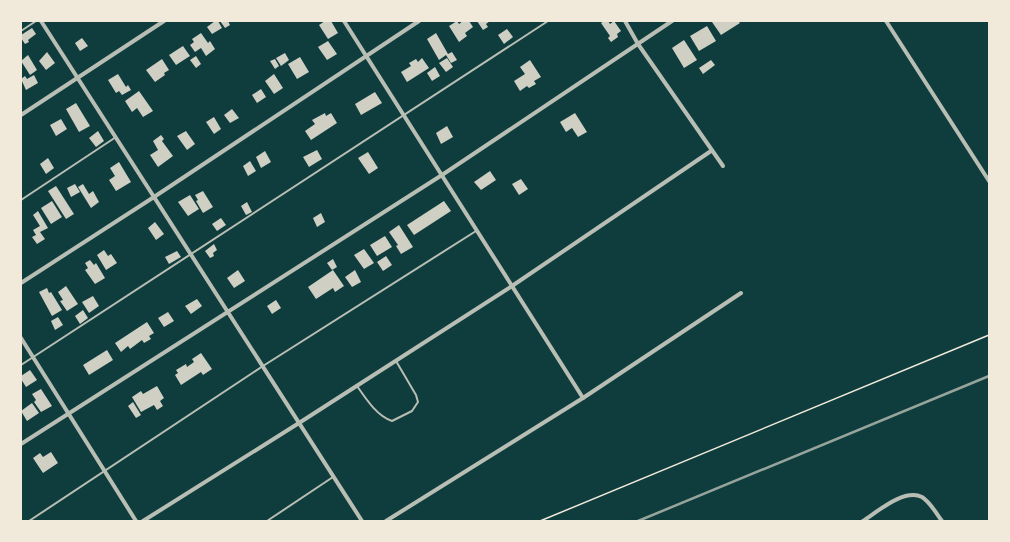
<svg xmlns="http://www.w3.org/2000/svg" width="1010" height="542" viewBox="0 0 1010 542" font-family="'Exo 2',sans-serif">
	<style>
		.building { fill: #cfcfc3 }
		.lines { fill: none; stroke-linecap: round; stroke-linejoin: round }
		.path { stroke: #f1e9da; stroke-width: 1.5 }
		.service { stroke: #b8beb3; stroke-width: 2 }
		.minor { stroke: #b8beb3; stroke-width: 4 }
		.rail { stroke: #97a49c; stroke-width: 2.5 }
	</style>
	<rect width="100%" height="100%" fill="#0f3d3e"/>
	<g class="building">
		<polygon points="215,21 218,21 222,28 212,34 207,27"/>
		<polygon points="220,21 228,21 230,25 225,28"/>
		<polygon points="325,21 331,21 338,33 328,39 319,25"/>
		<polygon points="457,21 459,24 463,21 469,21 473,27 465,33 467,36 459,42 449,26"/>
		<polygon points="477,21 490,21 486,24 488,27 483,30"/>
		<polygon points="604,21 608,21 610,24 614,21 621,31 617,34 618,37 611,42 608,38 610,36 601,23"/>
		<polygon points="714,21 738,21 740,23 721,35 712,22"/>
		<polygon points="707,26 716,41 699,51 690,36"/>
		<polygon points="32,28 36,34 28,40 29,42 25,44 21,38 21,35"/>
		<polygon points="507,29 513,37 504,44 498,35"/>
		<polygon points="201,33 208,43 210,41 215,49 206,56 201,48 195,52 190,45 194,42 192,39"/>
		<polygon points="436,33 448,54 452,52 457,60 451,63 446,55 439,60 427,39"/>
		<polygon points="82,38 88,46 80,51 75,43"/>
		<polygon points="684,40 697,60 684,68 672,48"/>
		<polygon points="328,41 337,54 327,60 318,47"/>
		<polygon points="183,46 190,56 176,65 169,55"/>
		<polygon points="47,52 55,63 46,70 39,61"/>
		<polygon points="285,53 289,60 281,66 276,58"/>
		<polygon points="28,55 37,70 30,75 21,61"/>
		<polygon points="196,56 201,64 196,68 190,60"/>
		<polygon points="300,57 309,72 297,79 288,64"/>
		<polygon points="422,58 429,68 407,82 401,72 411,66 409,63 416,59 418,62"/>
		<polygon points="447,58 453,67 446,72 439,63"/>
		<polygon points="162,59 169,70 164,73 165,75 155,82 146,70"/>
		<polygon points="275,59 279,66 275,69 270,61"/>
		<polygon points="530,60 541,77 534,81 536,84 529,88 527,86 520,91 514,81 525,74 520,67"/>
		<polygon points="711,60 715,65 703,74 699,68"/>
		<polygon points="435,67 440,76 432,81 427,73"/>
		<polygon points="118,74 126,87 128,85 131,90 122,95 119,91 116,93 108,80"/>
		<polygon points="274,74 283,88 274,94 265,81"/>
		<polygon points="34,75 38,83 26,90 21,79 25,76 27,79"/>
		<polygon points="261,89 266,97 257,103 252,95"/>
		<polygon points="139,91 153,111 143,117 137,108 132,112 125,101"/>
		<polygon points="375,92 382,103 361,115 355,104"/>
		<polygon points="76,103 90,126 79,132 66,109"/>
		<polygon points="232,109 239,118 230,123 224,115"/>
		<polygon points="325,113 326,116 331,113 337,123 311,140 305,131 315,124 312,120"/>
		<polygon points="575,113 587,132 578,137 572,128 566,132 560,122"/>
		<polygon points="214,117 221,129 214,134 206,122"/>
		<polygon points="61,119 67,129 56,136 50,125"/>
		<polygon points="447,126 453,137 441,144 436,133"/>
		<polygon points="98,131 104,141 96,147 89,138"/>
		<polygon points="186,131 195,144 187,150 177,136"/>
		<polygon points="161,135 164,139 162,141 173,156 158,167 150,155 158,150 153,141"/>
		<polygon points="317,150 322,159 309,167 303,157"/>
		<polygon points="265,151 271,162 261,168 256,157"/>
		<polygon points="368,152 378,168 369,174 358,158"/>
		<polygon points="48,158 54,168 46,174 40,164"/>
		<polygon points="250,161 256,171 248,176 243,166"/>
		<polygon points="119,162 131,182 116,191 109,180 115,176 110,168"/>
		<polygon points="490,171 496,180 481,190 474,182"/>
		<polygon points="521,179 528,189 519,195 512,184"/>
		<polygon points="75,184 80,192 71,197 67,188"/>
		<polygon points="83,184 89,194 93,191 99,202 91,208 78,187"/>
		<polygon points="56,186 74,214 66,219 48,191"/>
		<polygon points="203,191 213,207 203,213 196,201 198,200 195,195"/>
		<polygon points="190,195 199,209 188,216 178,202"/>
		<polygon points="52,201 62,217 51,224 41,208"/>
		<polygon points="444,201 451,211 414,235 407,225"/>
		<polygon points="247,202 252,212 246,215 241,206"/>
		<polygon points="38,211 48,228 40,232 45,239 37,244 32,237 36,235 33,230 40,226 33,215"/>
		<polygon points="321,213 325,222 317,227 313,218"/>
		<polygon points="221,218 226,225 217,231 212,224"/>
		<polygon points="155,222 164,234 156,240 148,228"/>
		<polygon points="399,225 413,247 401,254 396,246 398,245 389,232"/>
		<polygon points="385,236 392,247 377,256 370,245"/>
		<polygon points="214,244 217,250 213,253 214,256 210,258 205,251"/>
		<polygon points="364,249 374,263 364,269 354,255"/>
		<polygon points="104,250 108,256 111,254 117,263 106,270 97,255"/>
		<polygon points="177,251 181,257 169,264 165,257"/>
		<polygon points="386,256 392,265 383,271 377,262"/>
		<polygon points="333,259 337,267 332,270 327,263"/>
		<polygon points="90,260 94,265 96,263 105,278 95,284 85,270 88,268 85,263"/>
		<polygon points="238,270 245,281 234,288 227,278"/>
		<polygon points="333,270 344,286 335,292 333,288 316,299 308,287"/>
		<polygon points="355,270 361,282 352,287 345,277"/>
		<polygon points="66,286 78,304 67,311 60,301 63,300 58,292"/>
		<polygon points="47,288 49,293 51,292 62,310 52,316 39,292"/>
		<polygon points="93,296 99,306 89,313 82,302"/>
		<polygon points="197,299 202,306 191,314 185,306"/>
		<polygon points="276,300 281,308 272,314 267,306"/>
		<polygon points="83,310 88,318 80,324 75,316"/>
		<polygon points="168,312 174,321 164,327 158,318"/>
		<polygon points="58,317 63,325 55,330 51,321"/>
		<polygon points="147,322 154,333 149,336 151,339 144,343 142,340 130,349 128,346 121,352 115,343"/>
		<polygon points="107,350 113,360 89,375 83,365"/>
		<polygon points="201,353 212,369 203,375 201,372 181,385 175,375 178,373 176,370 186,364 187,367 194,362 192,359"/>
		<polygon points="30,370 37,380 26,387 21,379 21,376"/>
		<polygon points="157,386 164,398 160,401 163,406 157,410 154,405 141,412 132,397 141,391 143,394"/>
		<polygon points="41,389 52,406 41,412 34,402 36,400 32,394"/>
		<polygon points="133,402 141,415 136,418 128,406"/>
		<polygon points="32,403 39,413 27,421 21,411"/>
		<polygon points="51,452 58,463 43,473 33,458 40,453 43,457"/>
	</g>
	<g class="lines">
		<polyline class="path" points="540,521 989,335"/>
		<g class="service">
			<polyline points="21,31 36,21"/>
			<polyline points="21,200 116,137"/>
			<polyline points="21,365 548,21"/>
			<path d="M357,386C366,399 377,416 392,421L412,411L418,402L416,395L396,361"/>
			<polyline points="29,521 263,366 476,231"/>
			<polyline points="267,521 333,477"/>
		</g>
		<g class="minor">
			<polyline points="41,21 362,521"/>
			<polyline points="344,21 583,398"/>
			<polyline points="625,21 638,44 723,166"/>
			<polyline points="886,21 989,181"/>
			<polyline points="21,115 164,21"/>
			<polyline points="21,283 154,197 419,21"/>
			<polyline points="21,338 136,521"/>
			<polyline points="21,444 442,175 672,21"/>
			<polyline points="143,521 299,423 512,286 711,151"/>
			<polyline points="386,521 583,398 741,293"/>
			<path d="M863,521C877,512 904,488 922,497C930,502 936,513 942,521"/>
		</g>
		<polyline class="rail" points="638,521 989,376"/>
	</g>
	<rect width="1010" height="542" fill="none" stroke="#f1e9da" stroke-width="44"/>
</svg>
